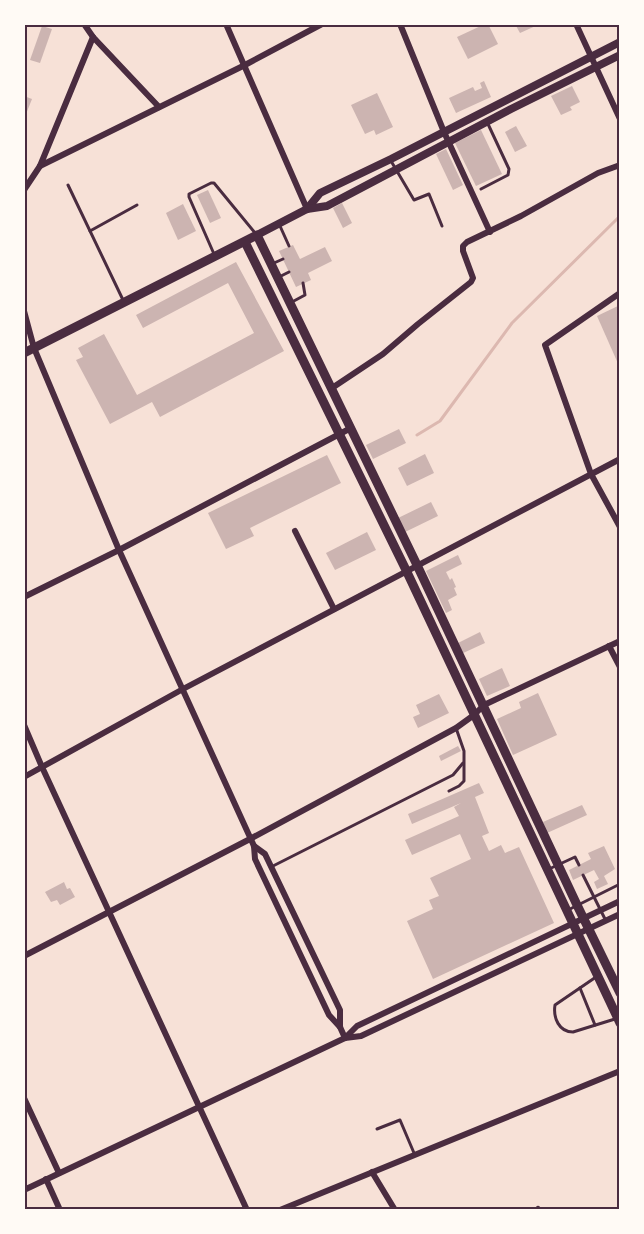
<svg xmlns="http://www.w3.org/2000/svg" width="644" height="1234" viewBox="0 0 644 1234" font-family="Helvetica,sans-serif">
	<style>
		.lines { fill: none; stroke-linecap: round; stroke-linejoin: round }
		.stream { stroke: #dcb8b0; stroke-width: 3 }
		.building { fill: #ccb4b1 }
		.service { stroke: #4a2c40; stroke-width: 3 }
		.minor { stroke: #4a2c40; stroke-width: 6 }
		.secondary { stroke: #4a2c40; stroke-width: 8 }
		.trunk { stroke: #4a2c40; stroke-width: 9 }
		.neatline { fill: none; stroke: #4a2c40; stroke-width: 2 }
	</style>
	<rect width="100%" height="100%" fill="#f7e1d7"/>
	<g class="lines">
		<polyline class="stream" points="417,435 440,421 512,323 620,216"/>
	</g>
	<g class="building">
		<polygon points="485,24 488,24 498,44 468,59 457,37"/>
		<polygon points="515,24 540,24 520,33"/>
		<polygon points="42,26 52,29 40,63 30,60"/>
		<polygon points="484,81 491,97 456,113 449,98 473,87 475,91 482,88 480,83"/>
		<polygon points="572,86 580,102 570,107 572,110 561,115 551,96"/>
		<polygon points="377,93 393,127 376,135 374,130 365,134 351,105"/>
		<polygon points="24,96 32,99 24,119"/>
		<polygon points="516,126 527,146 515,152 505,132"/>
		<polygon points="481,130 502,174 476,186 455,143"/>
		<polygon points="446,149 463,185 453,190 436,154"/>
		<polygon points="208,190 221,218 210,223 197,195"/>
		<polygon points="342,203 352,223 343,228 333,208"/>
		<polygon points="183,204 196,231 178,240 166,213"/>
		<polygon points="293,245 300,259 325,247 332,261 308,273 311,280 296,287 279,251"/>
		<polygon points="236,262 284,351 160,417 152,402 110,424 76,360 83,357 78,348 104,334 137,395 254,333 228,283 143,328 136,315"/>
		<polygon points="620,305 620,368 597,316"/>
		<polygon points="399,429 406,443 373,459 366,445"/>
		<polygon points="425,454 434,473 407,486 398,468"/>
		<polygon points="327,455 341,483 250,528 254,536 226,549 208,513"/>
		<polygon points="431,502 438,516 403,533 396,519"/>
		<polygon points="367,532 376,550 335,570 326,553"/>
		<polygon points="458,555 462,564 446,572 450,580 452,578 456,587 454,588 457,595 448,600 452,610 446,613 426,571"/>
		<polygon points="480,632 485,643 461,654 456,644"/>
		<polygon points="502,668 510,686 487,696 479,679"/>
		<polygon points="538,693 557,735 513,755 497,719 521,708 519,702"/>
		<polygon points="439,694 449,713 418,728 413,717 420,714 416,705"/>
		<polygon points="458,746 461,751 441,761 439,756"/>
		<polygon points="479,783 484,793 475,797 489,833 482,836 489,851 501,845 505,853 519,847 554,923 433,979 407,921 433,909 429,900 439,896 430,878 471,859 460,834 412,855 405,840 459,816 454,807 461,803 412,824 408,814"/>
		<polygon points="582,805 587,815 547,833 543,822"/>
		<polygon points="604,846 615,869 604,876 608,884 597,889 594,882 599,879 594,870 573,880 569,870 591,859 588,853"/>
		<polygon points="64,882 67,889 70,888 75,897 60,905 57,900 51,902 45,892"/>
	</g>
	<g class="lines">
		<g class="service">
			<polyline points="391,161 414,200 429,194 442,226"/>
			<polyline points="68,185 124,302"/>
			<polyline points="481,189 508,175 509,169 488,124"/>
			<polyline points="280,226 289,246"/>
			<polyline points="90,231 137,205"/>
			<polyline points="214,254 189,197 189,194 211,183 214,183 256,234"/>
			<polyline points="274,263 283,259"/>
			<polyline points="279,277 289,272"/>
			<polyline points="292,302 305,295 303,283"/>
			<polyline points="449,791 459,786 464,781 464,751 456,728"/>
			<polyline points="271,867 453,775 463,763"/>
			<polyline points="549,869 575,857 579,865"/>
			<polyline points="583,875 606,921"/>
			<polyline points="568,910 618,885 620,890"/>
			<path d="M596,977L555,1005C553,1018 559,1032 573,1032L615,1019"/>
			<polyline points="580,988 595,1025"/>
			<polyline points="377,1129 400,1120 414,1153"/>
		</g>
		<g class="minor">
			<polyline points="84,24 93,37 159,107"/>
			<polyline points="226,24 307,209"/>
			<polyline points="400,24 444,132 490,232"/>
			<polyline points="576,24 620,119"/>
			<polyline points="40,166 245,65 322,24"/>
			<polyline points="24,190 40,166 93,37"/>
			<polyline points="620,293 545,345 591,474 620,527"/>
			<polyline points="24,311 34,348 119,550 254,846 255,859 329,1015 340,1027"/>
			<polyline points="332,388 383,354 418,324 471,282 473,278 463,251 463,246 467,242 521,216 598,173 620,165"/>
			<polyline points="295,531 334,609"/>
			<polyline points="24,597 119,550 351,428"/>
			<polyline points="609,646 620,667"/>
			<polyline points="24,725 42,767 247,1210"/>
			<polyline points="24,777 183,689 620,459"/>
			<polyline points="254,846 265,854 340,1010 340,1027 345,1038"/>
			<polyline points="24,956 250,839 456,728 474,715 484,705 620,641"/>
			<polyline points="345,1038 357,1026 620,901"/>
			<polyline points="24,1098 59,1173"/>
			<polyline points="372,1172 395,1210"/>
			<polyline points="46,1179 60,1210"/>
			<polyline points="24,1190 345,1038 361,1036 620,914"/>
			<polyline points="280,1210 620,1071"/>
			<polyline points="537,1210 538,1209"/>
		</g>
		<g class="secondary">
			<polyline points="307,209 320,193 391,159 620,42"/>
			<polyline points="257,235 307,209 327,206 511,109 620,55"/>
		</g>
		<g class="trunk">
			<polyline points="245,242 406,570 620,1023"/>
			<polyline points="24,353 257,235 417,565 577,905 620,993"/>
		</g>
	</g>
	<rect width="644" height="1234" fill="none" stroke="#fffaf5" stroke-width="51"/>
	<rect x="26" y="26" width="592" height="1182" class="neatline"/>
</svg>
